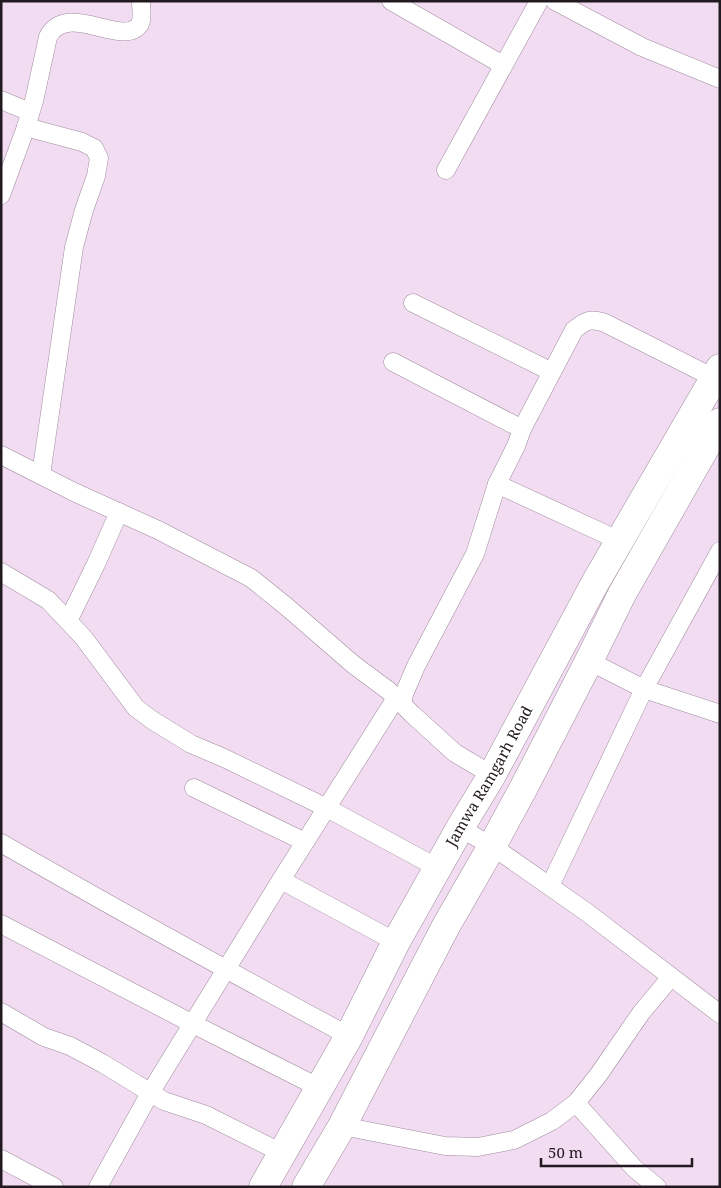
<svg xmlns="http://www.w3.org/2000/svg" width="721" height="1188" viewBox="0 0 721 1188" font-family="'Noto Serif',serif">
	<style>
		.lines { fill: none; stroke-linecap: round; stroke-linejoin: round }
		.street-casing { stroke: #9f8b9e; stroke-width: 19 }
		.highway-casing { stroke: #9f8b9e; stroke-width: 29 }
		.street { stroke: #fff; stroke-width: 18 }
		.highway { stroke: #fff; stroke-width: 28 }
		.labels { text-anchor: middle; stroke-width: 4; stroke-linejoin: round; paint-order: stroke }
		.street-label { font-size: 15px; fill: #221a21; stroke: #f2dcf1 }
	</style>
	<rect width="100%" height="100%" fill="#f2dcf1"/>
	<g class="lines">
		<g class="street-casing">
			<g id="street">
				<polyline points="391,1 503,65"/>
				<polyline points="555,1 642,47 720,79"/>
				<polyline points="1,100 30,112"/>
				<polyline points="26,127 82,142 94,148 99,158 96,176 84,210 74,247 41,475"/>
				<polyline points="446,170 539,1"/>
				<path d="M1,195L26,127L34,101L48,37C66,0 124,49 140,24C143,18 141,8 141,1"/>
				<polyline points="413,303 552,372"/>
				<polyline points="393,362 522,429"/>
				<polyline points="1,455 74,492 158,530 251,578 287,607 354,665 389,691 412,714 455,753 492,775"/>
				<polyline points="497,484 620,541"/>
				<polyline points="1,572 48,600 83,637 136,708 152,720 191,744 224,758 327,808 438,868"/>
				<polyline points="68,621 96,564 119,512"/>
				<polyline points="589,661 644,689 720,714"/>
				<path d="M402,704L404,694L416,666L475,554L497,484L516,446L522,429L574,330C586,320 591,318 605,323L714,378"/>
				<polyline points="194,788 305,842"/>
				<polyline points="460,828 492,846 585,911 720,1014"/>
				<path d="M1,843C116,909 232,973 349,1036"/>
				<polyline points="281,880 396,942"/>
				<polyline points="550,886 644,689 720,551"/>
				<polyline points="1,924 193,1024 320,1088"/>
				<polyline points="1,1012 44,1037 70,1046 102,1063 164,1101 206,1115 282,1153"/>
				<polyline points="342,1126 445,1146 478,1147 514,1140 552,1121 576,1103"/>
				<polyline points="1,1159 54,1187"/>
				<polyline points="98,1187 150,1093 281,880 396,698"/>
				<polyline points="657,1187 634,1168 576,1103 599,1074 641,1013 671,977"/>
			</g>
		</g>
		<g class="highway-casing">
			<g id="highway">
				<path id="s1" d="M263,1187L349,1036L396,942L460,828L492,775L595,583L720,368"/>
				<polyline points="306,1187 342,1126 446,926 492,846 523,789 589,661 622,594 720,422"/>
			</g>
		</g>
		<use href="#street" class="street"/>
		<use href="#highway" class="highway"/>
	</g>
	<g class="labels">
		<g class="street-label">
			<text dy="5" stroke="none"><textPath href="#s1" startOffset="469">Jamwa Ramgarh Road</textPath></text>
		</g>
	</g>
	<rect width="721" height="1188" fill="none" stroke="#221a21" stroke-width="5"/>
	<path d="M541 1158v8h151v-8" fill="none" stroke="#221a21" stroke-width="2.5"/>
	<text x="548" y="1158" font-size="15" fill="#221a21" stroke="#f2dcf1" stroke-width="4" paint-order="stroke">50 m</text>
</svg>
